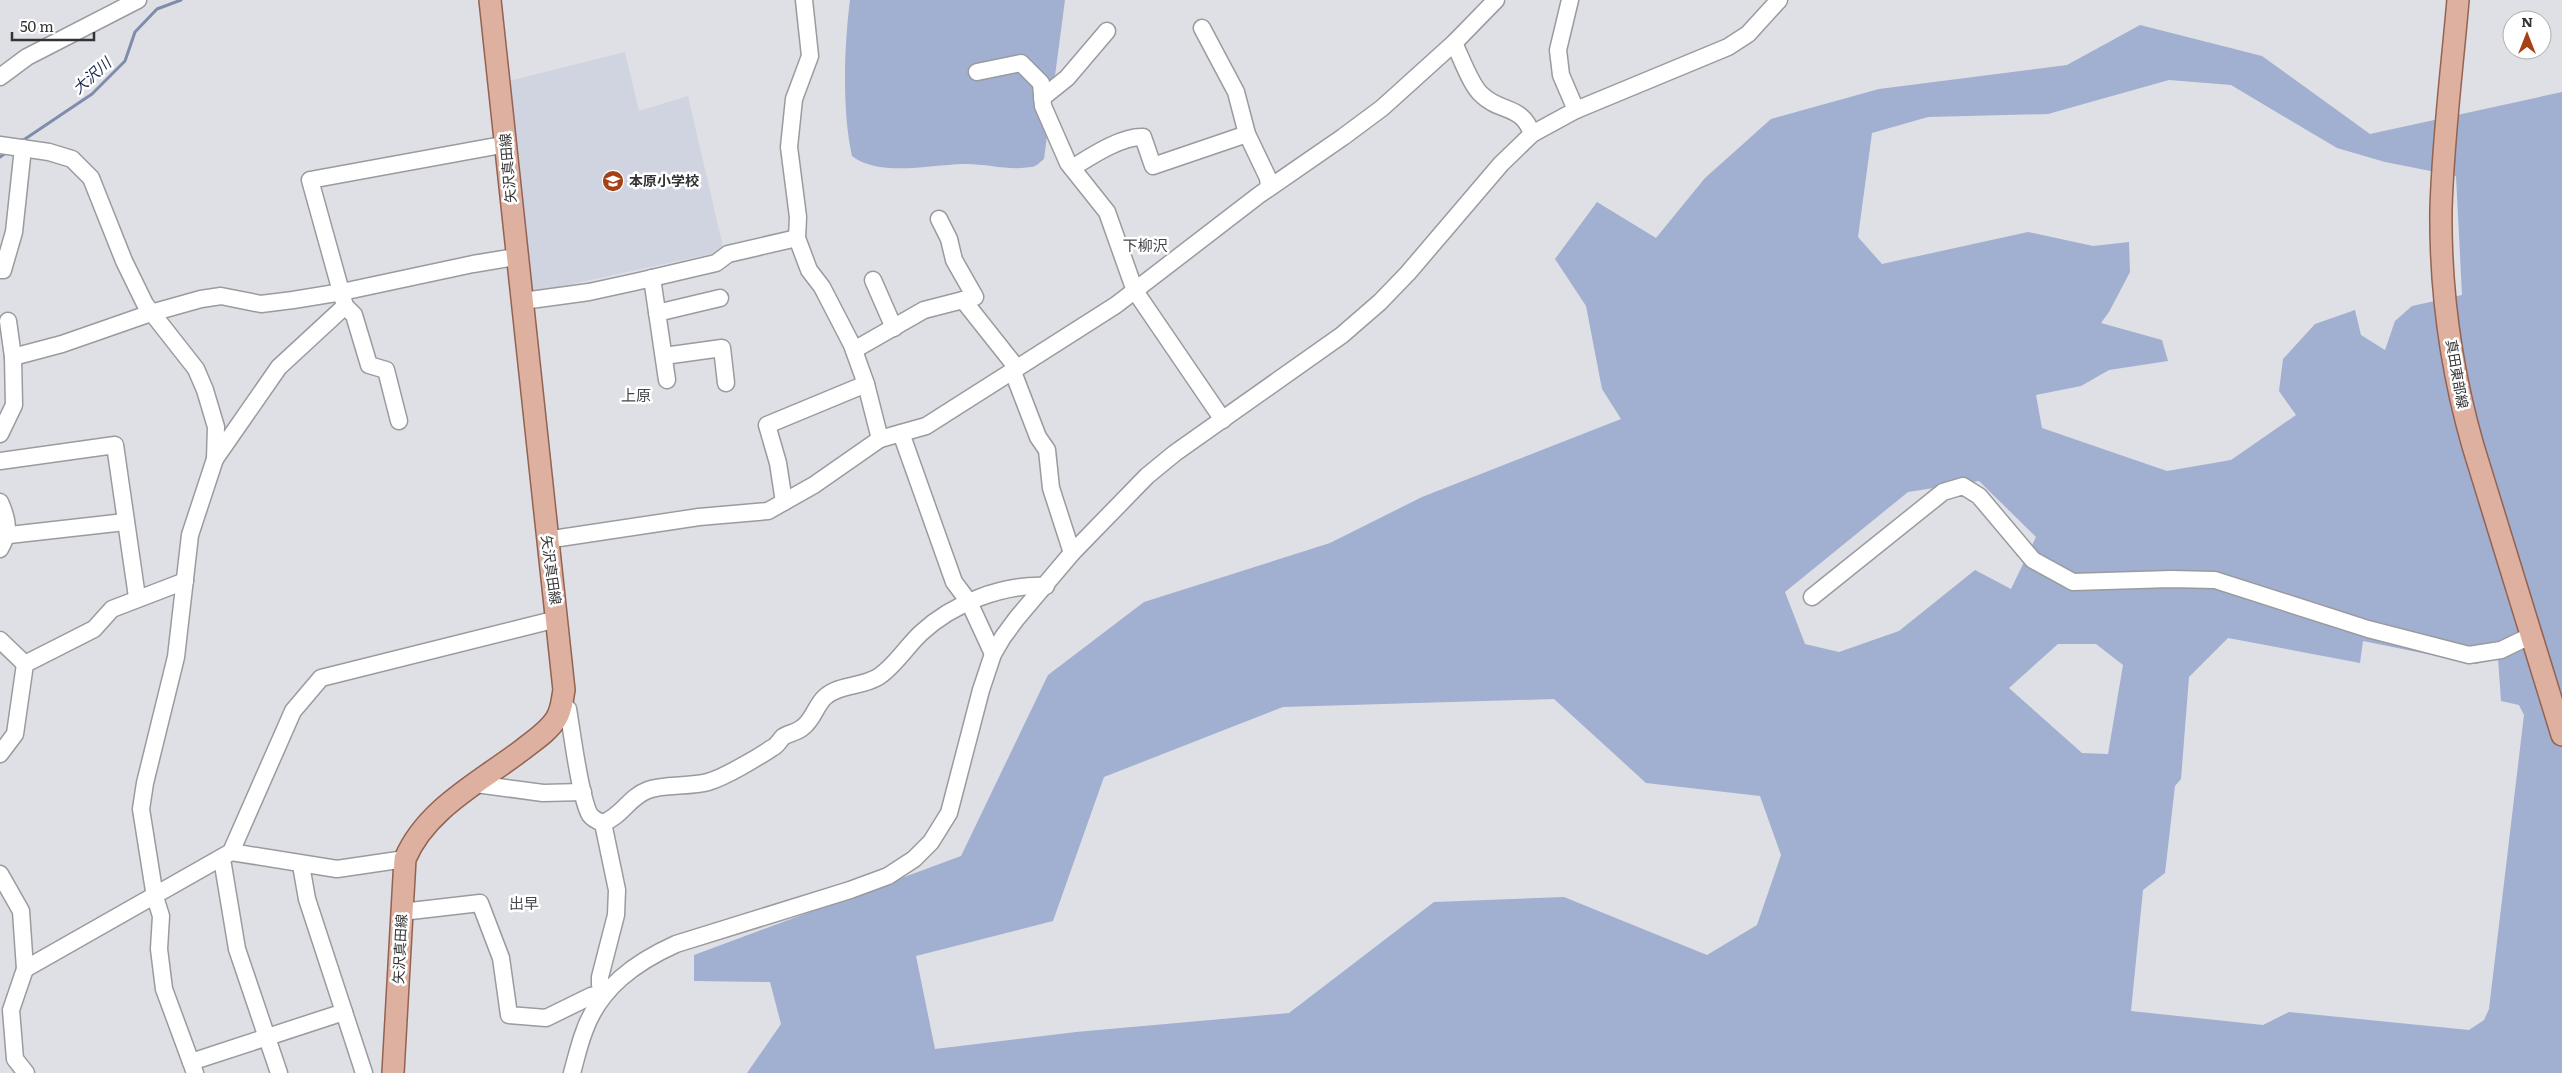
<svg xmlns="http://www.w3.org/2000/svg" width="2562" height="1073" viewBox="0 0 2562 1073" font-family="Literata,'Noto Sans JP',serif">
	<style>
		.built { fill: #cfd4e0 }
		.forest { fill: #a1afd0; fill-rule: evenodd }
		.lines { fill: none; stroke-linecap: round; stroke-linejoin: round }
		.stream { stroke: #808cac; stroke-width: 3 }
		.minor-casing { stroke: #999b9f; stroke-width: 19 }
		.major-casing { stroke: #936251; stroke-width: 24 }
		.minor { stroke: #fff; stroke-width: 16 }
		.major { stroke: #ddb0a0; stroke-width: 21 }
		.labels { text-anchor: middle; stroke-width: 5; stroke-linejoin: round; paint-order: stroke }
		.street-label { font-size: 14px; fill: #333335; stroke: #fff }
		.poi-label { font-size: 14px; font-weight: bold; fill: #333335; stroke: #fff; text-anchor: start }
		.water-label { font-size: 15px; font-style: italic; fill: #192751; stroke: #fff }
		.neighbourhood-label { font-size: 15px; fill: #45464a; stroke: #fff }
	</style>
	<rect width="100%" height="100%" fill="#dee0e5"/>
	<polygon class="built" points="625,52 639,111 688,96 724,251 531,293 505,82"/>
	<g class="forest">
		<path d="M850,0H1065L1044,159C1040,162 1036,167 1031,167C1008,171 985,163 962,164C931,165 878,177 852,156C842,111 844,47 850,0Z"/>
		<path d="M2140,25L2262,56L2370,134L2562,92V1073H747L781,1024L770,982L694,981V955L961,856L1048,675L1144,602L1330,543L1422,497L1621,419L1602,389L1586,306L1555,259L1597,202L1656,238L1705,178L1771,119L1879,89L2067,65ZM2169,80L2231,85L2337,148L2385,162L2456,176L2462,295L2412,306L2395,321L2385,350L2361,335L2355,310L2315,324L2283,359L2279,391L2296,415L2231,460L2167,471L2042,428L2036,395L2081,386L2109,370L2168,361L2162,340L2101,323L2109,312L2130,272L2129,242L2093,246L2028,232L1882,264L1858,237L1872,133L1928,117L2048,114ZM1979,481L2036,537L2011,589L1975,570L1899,631L1839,652L1805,644L1785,592L1908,492ZM2228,638L2360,663L2363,641L2476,664L2498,658L2501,701L2519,705L2524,715L2489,1009L2484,1020L2469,1030L2289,1012L2263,1025L2131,1011L2143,890L2165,873L2175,786L2181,779L2189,677ZM2058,644H2096L2123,665L2108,754L2082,753L2009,688ZM1554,699L1646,783L1760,796L1781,855L1757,925L1707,955L1564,897L1434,902L1289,1013L1076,1032L935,1049L916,956L1053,921L1104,777L1283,707Z"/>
	</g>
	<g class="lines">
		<g class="stream">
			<polyline points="22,141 92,94 125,61 135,32 157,9 181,0"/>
			<polyline points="0,157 7,152"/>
		</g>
		<g class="minor-casing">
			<g id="minor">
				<polyline points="804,0 810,56 794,99 789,147 798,217 797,238 809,270 822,287 852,345 866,384 880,439"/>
				<polyline points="1570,0 1558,50 1561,75 1576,110"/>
				<polyline points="1202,28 1236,92 1247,134 1268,178 1269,188"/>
				<path d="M1454,43C1461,57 1471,86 1482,95C1500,113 1522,104 1532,134"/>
				<polyline points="977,72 1021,63 1041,83 1043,106 1068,163 1107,212 1135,291 1223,420"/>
				<polyline points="0,77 27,57 138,0"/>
				<polyline points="1042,98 1067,78 1107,31"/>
				<polyline points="0,145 49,152 72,159 91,178 124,261 145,304 196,369 205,390 216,427 215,459 190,535 176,657 145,783 141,809 155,897 161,916 159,949 164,989 195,1073"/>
				<path d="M1072,168C1090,157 1121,136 1143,137L1153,166L1247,134"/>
				<polyline points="939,219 949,239 954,260 975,297 963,300"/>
				<polyline points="0,270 3,270 14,232 23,148"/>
				<polyline points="652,278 667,380"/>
				<polyline points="873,280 894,328"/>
				<polyline points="523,301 589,292 635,282 716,263 728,254 797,238"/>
				<polyline points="345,306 354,315 369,365 386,370 399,421"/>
				<polyline points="657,313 720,298"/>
				<polyline points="854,350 924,310 963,300 1017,368"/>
				<polyline points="664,356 722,348 726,383"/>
				<polyline points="13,357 62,344 151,313 201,299 221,296 261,304 293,300 342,292 473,264 516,257"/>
				<polyline points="1013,372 1038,437 1047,450 1051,488 1072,553"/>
				<polyline points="901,433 954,582 969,602 993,654"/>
				<polyline points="0,434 14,405 13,357 8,321"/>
				<polyline points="215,459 279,367 345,306 310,180 507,144"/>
				<polyline points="0,461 115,445 137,597"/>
				<path d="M0,502C8,520 10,532 0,549"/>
				<polyline points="784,502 778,463 767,425 866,384"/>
				<polyline points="0,536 125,522"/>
				<polyline points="546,540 699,517 768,511 814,485 880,439 926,426 1116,305 1259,195 1343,137 1382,108 1454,43 1496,0"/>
				<polyline points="1812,597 1943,492 1963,486 1979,496 2033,560 2073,582 2171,579 2215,580 2368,629 2469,655 2501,650 2530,636"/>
				<polyline points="0,640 25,664"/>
				<path d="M562,705L568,709C572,732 580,798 590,815C594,820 598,821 603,823C622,816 629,797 648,790C664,784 690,787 708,782C725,777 757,758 772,748C777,746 779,741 783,737C789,733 798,732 803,727C813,720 816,705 825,697C840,684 862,687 878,677C894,667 907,646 921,633C952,604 1002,584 1046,586"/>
				<polyline points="0,754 15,734 25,664 94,629 112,609 185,581"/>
				<polyline points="476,784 543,793 583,792"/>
				<polyline points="603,823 617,890 616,915 600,977 600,985 607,992"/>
				<polyline points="231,852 337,869 405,859"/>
				<polyline points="222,859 237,949 279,1073"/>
				<polyline points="301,865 307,899 364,1073"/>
				<polyline points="0,874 21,911 25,969 11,1010 15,1059 26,1073"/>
				<polyline points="402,912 480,903 501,958 509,1015 546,1018 591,996 607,992"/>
				<polyline points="25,969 231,852 293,711 321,678 557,619"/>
				<polyline points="191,1062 344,1012"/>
				<path d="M572,1073C576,1059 579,1045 584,1032C599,988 636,962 676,944L850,890L888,876L914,859L931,842L949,813L981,690L993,654L1003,637L1017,618L1072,553L1147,476L1175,453L1342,335L1380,302L1408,273L1501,164L1532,134L1576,110L1728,47L1748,34L1779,0"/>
			</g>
		</g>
		<g class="major-casing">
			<g id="major">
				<path d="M2458,0C2452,69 2443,139 2441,209C2440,289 2451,369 2473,446L2562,735"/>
				<path d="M393,1073L405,859C426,809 480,782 522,750C533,741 548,732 556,719C562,710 562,700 564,690L490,0"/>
			</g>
		</g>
		<use href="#minor" class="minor"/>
		<use href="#major" class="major"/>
	</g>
	<defs>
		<g id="school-disc" transform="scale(1.125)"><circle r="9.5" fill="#a64017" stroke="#fff"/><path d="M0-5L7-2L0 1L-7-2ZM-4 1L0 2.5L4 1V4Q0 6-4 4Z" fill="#fff"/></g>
	</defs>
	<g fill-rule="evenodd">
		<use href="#school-disc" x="613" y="181"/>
	</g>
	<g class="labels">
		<g class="street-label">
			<text transform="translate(508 168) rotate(-95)" y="5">矢沢真田線</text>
			<text transform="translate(2457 374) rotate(80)" y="5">真田東部線</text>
			<text transform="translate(551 570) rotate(82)" y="5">矢沢真田線</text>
			<text transform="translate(400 949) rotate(-87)" y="5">矢沢真田線</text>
		</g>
		<g class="poi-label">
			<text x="629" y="186">本原小学校</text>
		</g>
		<g class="water-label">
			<text transform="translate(92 76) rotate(-42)" y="5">大沢川</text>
		</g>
		<g class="neighbourhood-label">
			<text x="1145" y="251">下柳沢</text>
			<text x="636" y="401">上原</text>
			<text x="524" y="909">出早</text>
		</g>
	</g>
	<g transform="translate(2527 35)"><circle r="24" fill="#ffffff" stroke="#adadae"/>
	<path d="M0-4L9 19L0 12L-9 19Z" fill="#a64017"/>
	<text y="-8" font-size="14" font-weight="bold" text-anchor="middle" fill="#333335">N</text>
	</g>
	<path d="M12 32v8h82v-8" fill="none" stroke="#333335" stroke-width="2.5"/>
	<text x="20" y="32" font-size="15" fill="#333335" stroke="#ffffff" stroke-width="4" paint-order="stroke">50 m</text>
</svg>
